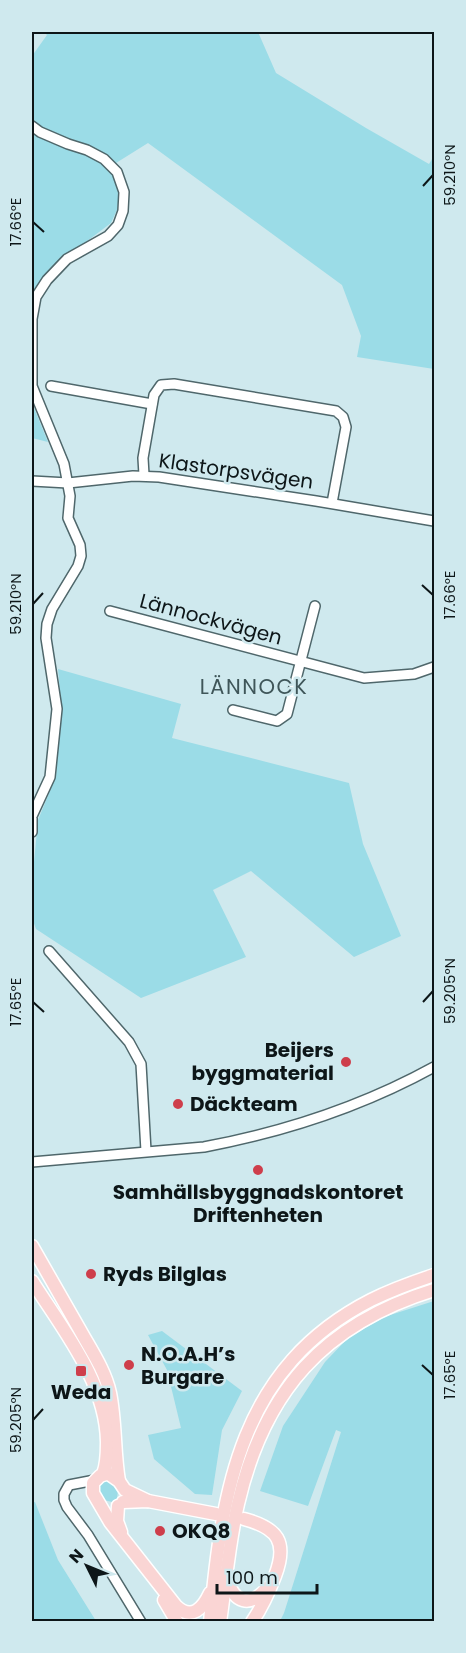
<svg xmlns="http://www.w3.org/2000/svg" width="466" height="1653" viewBox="0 0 466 1653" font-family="Poppins,sans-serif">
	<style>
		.green { fill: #9bdce7 }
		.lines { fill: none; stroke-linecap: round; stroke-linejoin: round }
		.minor-casing { stroke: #4f676b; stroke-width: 12 }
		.major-casing { stroke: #fff; stroke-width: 15 }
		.minor { stroke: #fff; stroke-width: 9 }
		.major { stroke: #fad5d4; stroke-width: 12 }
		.ticks { fill: none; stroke: #0d1618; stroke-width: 2 }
		.poi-dot { fill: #ce3e4b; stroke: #cfe9ee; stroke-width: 2 }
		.labels { text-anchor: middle; stroke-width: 5; stroke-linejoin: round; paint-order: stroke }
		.street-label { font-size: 20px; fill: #0d1618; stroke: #cfe9ee }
		.poi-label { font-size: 20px; font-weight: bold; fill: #0d1618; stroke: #cfe9ee; text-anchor: start }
		.neighbourhood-label { font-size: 21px; letter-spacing: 1.5px; fill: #3f5659; stroke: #cfe9ee }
		.neatline { fill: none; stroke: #0d1618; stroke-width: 2 }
		.ticks-label { font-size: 15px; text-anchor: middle; fill: #0d1618 }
	</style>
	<rect width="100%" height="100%" fill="#cfe9ee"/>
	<g class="green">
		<polygon points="44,32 258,32 276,73 366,128 429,164 434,156 434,369 357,357 361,336 342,285 148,143 116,163 113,176 121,201 111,223 62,260 32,294 32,56 47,35"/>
		<polygon points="32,403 48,442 32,438"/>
		<polygon points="58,669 181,704 172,738 349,783 363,844 401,936 354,957 251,871 213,890 246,957 141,998 36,929 32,918 32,870 34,862 38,820 56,776 61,706"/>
		<polygon points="434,1301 434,1621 280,1621 284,1613 341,1432 336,1430 308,1506 260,1491 283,1426 325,1362 348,1338 384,1317"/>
		<polygon points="162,1331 242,1391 222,1430 212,1495 195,1494 154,1459 148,1435 181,1428 167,1370 148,1335"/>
		<polygon points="106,1480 112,1481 118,1490 117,1499 112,1502 104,1500 99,1490 100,1485"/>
		<polygon points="35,1502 58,1560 96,1621 32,1621 32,1503"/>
	</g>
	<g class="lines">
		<g class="minor-casing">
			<g id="minor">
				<polyline points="32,126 40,132 68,144 87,150 104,159 117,172 124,192 123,211 118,225 108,236 67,259 47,280 36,297 32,319 32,386 64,464 70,496 68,518 80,545 81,556 78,566 52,609 47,624 46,638 57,709 50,777 32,816 32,832"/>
				<polyline points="51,386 152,404"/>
				<polyline points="144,475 143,458 154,395 161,385 174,384 336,411 343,417 346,427 332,503"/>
				<polyline points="32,481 68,483 133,476 159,477 316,501 434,521"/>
				<polyline points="110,611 364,678 414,674 434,667"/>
				<polyline points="233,710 277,721 287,714 315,606"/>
				<polyline points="49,951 129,1042 141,1064 146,1151"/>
				<path d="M32,1162L204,1147C284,1132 363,1106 434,1067"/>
				<polyline points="95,1480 69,1485 64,1494 64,1500 67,1507 88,1535 141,1622"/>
			</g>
		</g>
		<g class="major-casing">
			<g id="major">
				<path d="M32,1246C48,1274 64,1302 80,1330C91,1350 105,1370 110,1393C116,1422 114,1452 119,1481"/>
				<path d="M32,1281C63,1330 106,1382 107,1442C107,1453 107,1464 103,1474"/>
				<path d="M148,1501L125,1490L119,1481L109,1474H106L100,1476L93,1483V1493L110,1522L176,1606C192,1621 203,1608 210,1593"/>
				<polyline points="123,1502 148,1501 216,1514"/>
				<polyline points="118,1506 117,1521 121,1532"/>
				<path d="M244,1519C278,1528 288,1542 275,1576C269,1592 262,1607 252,1622"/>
				<path d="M227,1578C234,1604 250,1608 267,1588"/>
				<polyline points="164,1600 177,1622"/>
				<path d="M210,1622C222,1489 240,1367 371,1300C391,1290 413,1282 434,1275"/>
				<path d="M220,1622C226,1582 229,1542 238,1504C264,1391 324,1324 434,1290"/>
			</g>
		</g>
		<use href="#minor" class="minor"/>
		<use href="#major" class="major"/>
	</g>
	<path class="ticks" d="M423,186L433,175M33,222L44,232M422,585L433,595M33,604L43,593M33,1002L44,1012M423,1002L433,991M422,1365L433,1375M33,1420L43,1409"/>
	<g class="poi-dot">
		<circle cx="346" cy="1062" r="6"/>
		<circle cx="178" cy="1104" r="6"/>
		<circle cx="258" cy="1170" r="6"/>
		<circle cx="91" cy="1274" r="6"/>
		<circle cx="129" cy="1365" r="6"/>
		<rect x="75" y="1365" width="12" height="12" rx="3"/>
		<circle cx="160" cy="1531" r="6"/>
	</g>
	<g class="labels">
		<g class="street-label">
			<text transform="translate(236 471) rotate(8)" y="7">Klastorpsvägen</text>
			<text transform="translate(211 619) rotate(15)" y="7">Lännockvägen</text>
		</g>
		<g class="poi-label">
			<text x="334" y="1057" text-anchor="end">Beijers<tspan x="334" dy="23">byggmaterial</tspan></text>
			<text x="190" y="1111">Däckteam</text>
			<text x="258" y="1199" text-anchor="middle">Samhällsbyggnadskontoret<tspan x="258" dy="23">Driftenheten</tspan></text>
			<text x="103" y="1281">Ryds Bilglas</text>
			<text x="141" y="1361">N.O.A.H’s<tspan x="141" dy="23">Burgare</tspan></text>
			<text x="81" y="1399" text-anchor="middle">Weda</text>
			<text x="172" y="1538">OKQ8</text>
		</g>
		<g class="neighbourhood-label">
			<text x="254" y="694">LÄNNOCK</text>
		</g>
	</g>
	<rect width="466" height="1653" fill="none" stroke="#cfe9ee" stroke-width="66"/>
	<g transform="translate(87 1566) rotate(313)" stroke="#cfe9ee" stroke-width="4.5" paint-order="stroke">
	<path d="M0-4.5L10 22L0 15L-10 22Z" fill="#0d1618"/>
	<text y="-9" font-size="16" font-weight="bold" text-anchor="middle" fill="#0d1618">N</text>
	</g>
	<path d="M217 1584v9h100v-9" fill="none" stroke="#0d1618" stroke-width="3"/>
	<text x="226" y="1584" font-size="18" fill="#0d1618" stroke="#cfe9ee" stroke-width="4.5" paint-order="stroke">100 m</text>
	<rect x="33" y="33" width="400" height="1587" class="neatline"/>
	<g class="ticks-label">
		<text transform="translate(450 175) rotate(-90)" y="5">59.210°N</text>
		<text transform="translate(16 222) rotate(-90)" y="5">17.66°E</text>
		<text transform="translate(450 595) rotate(-90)" y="5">17.66°E</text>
		<text transform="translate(16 604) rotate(-90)" y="5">59.210°N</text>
		<text transform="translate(450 991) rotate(-90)" y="5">59.205°N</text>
		<text transform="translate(16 1002) rotate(-90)" y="5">17.65°E</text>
		<text transform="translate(450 1375) rotate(-90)" y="5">17.65°E</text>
		<text transform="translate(16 1420) rotate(-90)" y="5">59.205°N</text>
	</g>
</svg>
